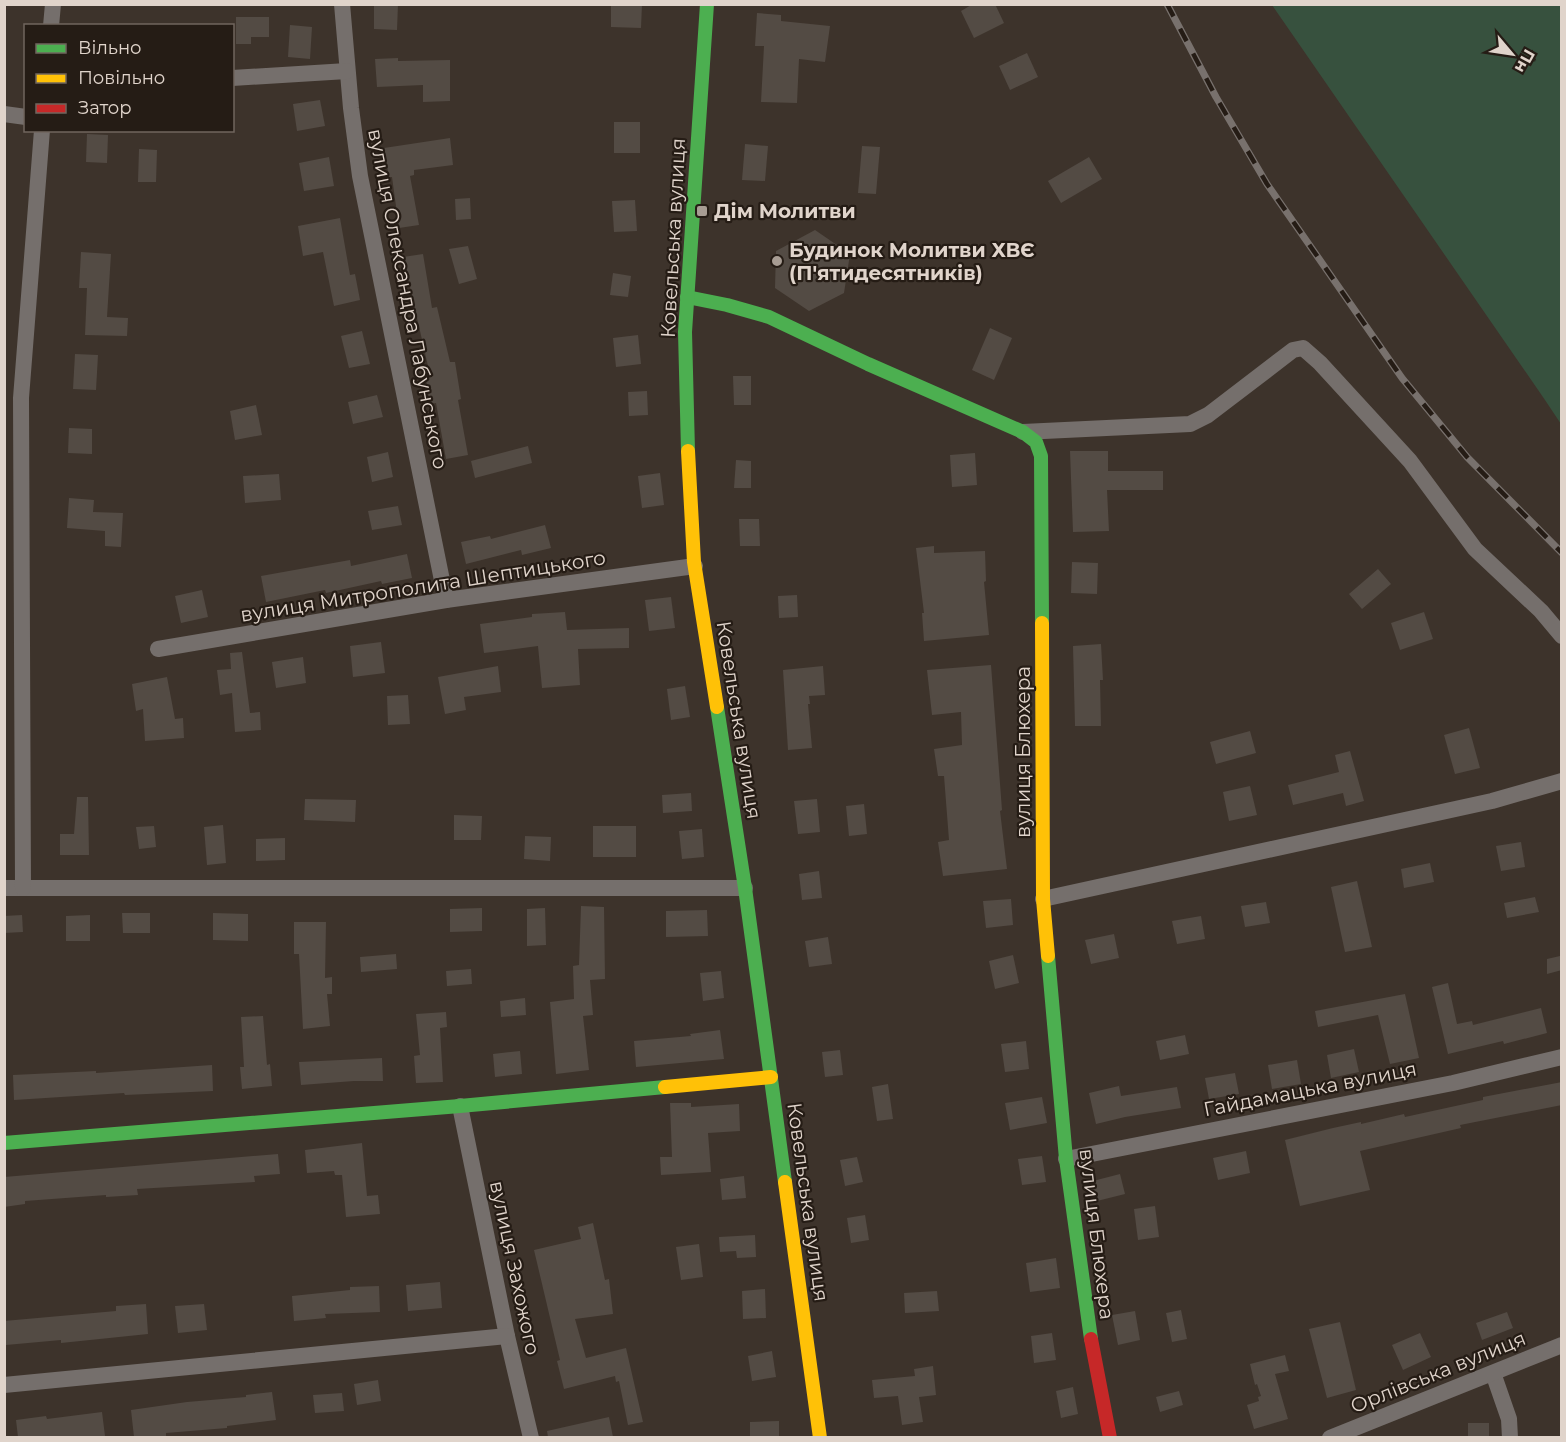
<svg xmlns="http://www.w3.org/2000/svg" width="1566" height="1442" viewBox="0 0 1566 1442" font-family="Montserrat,sans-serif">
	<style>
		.green { fill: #37513e }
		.building { fill: #534b44 }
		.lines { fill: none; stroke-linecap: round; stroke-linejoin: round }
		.street { stroke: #756f6c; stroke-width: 16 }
		.fast { stroke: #4caf50; stroke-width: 14 }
		.slow { stroke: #ffc107; stroke-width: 14 }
		.jam { stroke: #c62828; stroke-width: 14 }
		.rail-casing { stroke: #78716d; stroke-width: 7 }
		.rail { stroke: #251c15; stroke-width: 4.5; stroke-dasharray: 14; stroke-linecap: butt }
		.poi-dot { fill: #a79c93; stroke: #251c15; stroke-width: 2 }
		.labels { text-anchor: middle; stroke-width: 4.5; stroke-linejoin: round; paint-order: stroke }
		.poi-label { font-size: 20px; font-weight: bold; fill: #e0d4cb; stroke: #251c15; text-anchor: start }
		.street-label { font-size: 20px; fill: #e0d4cb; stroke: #251c15 }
	</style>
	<rect width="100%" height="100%" fill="#3d332b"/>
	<polygon class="green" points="1272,5 1561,5 1561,424 1545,400"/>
	<g class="building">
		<polygon points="374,4 398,4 397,30 374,29"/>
		<polygon points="611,4 642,4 641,28 611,27"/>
		<polygon points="973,4 995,4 1004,23 974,38 961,11"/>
		<polygon points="757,13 781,15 781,21 830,26 825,62 799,59 797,103 761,102 764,46 755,46"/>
		<polygon points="236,17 269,17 269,37 251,37 251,44 236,44"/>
		<polygon points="290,25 312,27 310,59 288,57"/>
		<polygon points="1027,53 1038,77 1010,90 999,66"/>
		<polygon points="398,58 398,61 450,60 450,101 423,102 423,85 377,87 375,59"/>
		<polygon points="320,100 325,126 297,131 293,104"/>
		<rect x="614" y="122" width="26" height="31"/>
		<polygon points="87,134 108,135 107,163 86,162"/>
		<polygon points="450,138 453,165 414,170 414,175 410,176 419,225 399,228 392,177 389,177 384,148"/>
		<polygon points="745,144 768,146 765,181 742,180"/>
		<polygon points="862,146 880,147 876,194 858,193"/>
		<polygon points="139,149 157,150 156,182 138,182"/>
		<polygon points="329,157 334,186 304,191 299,163"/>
		<polygon points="1089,157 1102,179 1061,203 1048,181"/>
		<polygon points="470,198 471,219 456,220 455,199"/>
		<polygon points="635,200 637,231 614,232 612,201"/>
		<polygon points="340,218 350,275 355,274 360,300 334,306 323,252 303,256 298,226"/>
		<polygon points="815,230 850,254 844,293 809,311 775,288 776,251"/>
		<polygon points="468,246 477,279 459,284 449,249"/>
		<polygon points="81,252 111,254 107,317 128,318 127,336 85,335 87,288 79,288"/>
		<polygon points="423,254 432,308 437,307 450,362 455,362 461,399 458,400 468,455 446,459 436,403 430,404 424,367 428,366 410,287 408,287 403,257"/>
		<polygon points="613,273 631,276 628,297 610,295"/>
		<polygon points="990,328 1012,338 994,380 972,370"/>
		<polygon points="362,331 370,364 349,368 341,336"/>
		<polygon points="638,335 641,364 616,367 613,338"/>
		<polygon points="75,354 98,355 96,390 73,389"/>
		<polygon points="733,376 751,376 751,405 734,405"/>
		<polygon points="647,391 648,415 629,416 628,392"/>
		<polygon points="377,395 383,417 353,424 348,402"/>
		<polygon points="256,405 262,435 235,440 230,411"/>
		<polygon points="69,428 92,429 92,454 68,453"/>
		<polygon points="528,446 532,463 475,478 471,461"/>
		<polygon points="1070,451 1108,451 1108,471 1163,471 1163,490 1107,490 1109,531 1073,532"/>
		<polygon points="388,452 393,477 372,482 367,457"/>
		<polygon points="975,453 977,485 952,487 950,455"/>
		<polygon points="736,460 751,461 751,488 734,488"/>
		<polygon points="660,473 664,505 642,508 638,476"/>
		<polygon points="279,474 281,500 245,503 243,476"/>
		<polygon points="69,498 94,500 93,512 123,513 121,547 105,546 105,531 67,528"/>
		<polygon points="398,506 402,525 372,530 368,511"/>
		<polygon points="739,519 759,519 760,546 740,546"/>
		<polygon points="545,525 551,548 522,555 521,550 466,564 461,542 490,536 491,539"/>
		<polygon points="934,546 934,553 985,551 986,581 984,582 989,635 924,641 922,613 924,613 916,548"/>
		<polygon points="407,554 412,578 382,584 381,581 326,593 325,590 266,602 261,576 350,560 351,566"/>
		<polygon points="1072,562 1098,563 1097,594 1071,593"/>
		<polygon points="1378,569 1391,584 1362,609 1349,594"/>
		<polygon points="202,590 208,617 181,623 175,596"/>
		<polygon points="797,595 798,617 779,618 778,596"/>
		<polygon points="671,597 675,628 649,631 645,600"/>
		<polygon points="565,612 567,630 629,628 629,648 578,649 580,685 542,688 538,646 484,653 480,624 532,617 532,614"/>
		<polygon points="1424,612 1433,639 1400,650 1391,623"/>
		<polygon points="381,642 385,673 353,677 350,646"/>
		<polygon points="1101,644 1103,680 1100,680 1101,726 1075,726 1073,646"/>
		<polygon points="242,652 250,713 260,712 261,730 235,732 232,693 220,695 217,670 231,669 230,653"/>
		<polygon points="303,657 306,683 276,688 272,662"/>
		<polygon points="991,665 1002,810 1000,811 1007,869 943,876 938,842 949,840 944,776 938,776 934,749 962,745 961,712 932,715 927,670"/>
		<polygon points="498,666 501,692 464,697 466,710 445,714 438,677"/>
		<polygon points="823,666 825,695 809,696 810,704 808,704 812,748 788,750 783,670"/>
		<polygon points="167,677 175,719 183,718 184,738 145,741 143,709 136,711 132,684"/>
		<polygon points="685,686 690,717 671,720 667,689"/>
		<polygon points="408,695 410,724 388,725 387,696"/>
		<polygon points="1469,728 1480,768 1455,774 1444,735"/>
		<polygon points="1250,731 1256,753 1216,764 1210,742"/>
		<polygon points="1350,751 1364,801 1346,806 1343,793 1293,805 1288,785 1339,772 1335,755"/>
		<polygon points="1250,786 1257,815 1229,821 1223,792"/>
		<polygon points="691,793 692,811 663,813 662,795"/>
		<polygon points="77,797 88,797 89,855 60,855 60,834 74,834"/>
		<polygon points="305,799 356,800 355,822 304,820"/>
		<polygon points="817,799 820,832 798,834 794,801"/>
		<polygon points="864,804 867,834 849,836 846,806"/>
		<polygon points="454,815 482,816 481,840 454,840"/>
		<polygon points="223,825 226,863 207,865 204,827"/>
		<polygon points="154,826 156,847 139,849 136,827"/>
		<rect x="593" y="826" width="43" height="31"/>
		<polygon points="702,829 704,857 682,859 679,831"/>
		<polygon points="525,836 551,837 550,861 524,859"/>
		<polygon points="285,838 285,860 256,861 256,839"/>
		<polygon points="1521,842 1525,867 1501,871 1496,846"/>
		<polygon points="1430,863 1434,882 1404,888 1401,869"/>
		<polygon points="819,871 822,898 802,900 799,874"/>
		<polygon points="1357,881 1372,947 1345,952 1331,887"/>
		<polygon points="1535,897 1539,912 1507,918 1504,903"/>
		<polygon points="1011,899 1013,925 986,928 983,901"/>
		<polygon points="1266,902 1270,923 1245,927 1241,906"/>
		<polygon points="581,906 604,907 605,979 590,980 593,1015 583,1016 589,1070 556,1074 550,1002 574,999 573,966 579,965"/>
		<polygon points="482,908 482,931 450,932 450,909"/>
		<polygon points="545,908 546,945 527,946 527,909"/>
		<polygon points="707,910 708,936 666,937 666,911"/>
		<polygon points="122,913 150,913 150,933 123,933"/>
		<polygon points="213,913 248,914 248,941 213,940"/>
		<polygon points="22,915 23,932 4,933 4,916"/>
		<polygon points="90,915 90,941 66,941 66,916"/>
		<polygon points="1201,916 1205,939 1177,944 1172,921"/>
		<polygon points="294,922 326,922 325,978 332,977 332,994 327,994 330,1026 303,1029 299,954 294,954"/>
		<polygon points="1114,934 1119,958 1091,964 1085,940"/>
		<polygon points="828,937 832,964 809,967 805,941"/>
		<polygon points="396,954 397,969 361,972 360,957"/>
		<polygon points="1013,955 1019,983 995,989 989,961"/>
		<polygon points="1560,956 1562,970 1547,974 1547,959"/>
		<polygon points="471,969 472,984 447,986 446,971"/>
		<polygon points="721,971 724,998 703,1001 700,973"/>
		<polygon points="1448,983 1457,1024 1472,1021 1473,1025 1541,1008 1547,1033 1504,1044 1503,1041 1448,1054 1432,987"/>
		<polygon points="1405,994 1419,1058 1390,1064 1378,1015 1318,1027 1315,1011"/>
		<polygon points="525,998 526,1015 501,1017 500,1001"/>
		<polygon points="446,1012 447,1027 440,1028 443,1082 416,1083 414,1056 420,1055 416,1014"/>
		<polygon points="263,1016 267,1065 270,1064 272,1086 242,1089 240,1067 244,1067 241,1017"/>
		<polygon points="720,1030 724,1059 636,1067 634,1041 691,1036 690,1034"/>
		<polygon points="1185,1035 1189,1054 1160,1060 1156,1041"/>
		<polygon points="1026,1041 1029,1069 1005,1072 1001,1044"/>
		<polygon points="1354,1049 1359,1072 1331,1078 1327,1055"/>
		<polygon points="840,1050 843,1075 825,1077 822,1052"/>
		<polygon points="520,1051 522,1074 495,1077 493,1054"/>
		<polygon points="382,1058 383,1081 354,1081 301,1085 299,1062"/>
		<polygon points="1297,1060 1301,1084 1272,1089 1268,1065"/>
		<polygon points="212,1065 213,1091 125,1095 124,1093 14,1100 13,1075 96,1071 96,1073"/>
		<polygon points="1235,1073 1239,1094 1209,1099 1205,1078"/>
		<polygon points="1562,1082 1562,1105 1460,1125 1461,1128 1360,1151 1370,1190 1300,1206 1285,1140 1333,1128 1361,1122 1361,1124 1404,1114 1405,1117 1483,1100 1483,1097"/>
		<polygon points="888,1084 893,1119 877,1121 872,1087"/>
		<polygon points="1119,1086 1121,1096 1177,1087 1181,1108 1125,1117 1096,1124 1089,1093"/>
		<polygon points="1042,1097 1047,1123 1010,1130 1005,1103"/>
		<polygon points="670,1103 691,1103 691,1107 739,1104 740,1131 708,1133 711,1172 661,1175 660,1157 672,1157"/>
		<polygon points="362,1143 367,1196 378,1195 380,1214 346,1217 342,1175 335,1175 334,1171 307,1173 305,1150"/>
		<polygon points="1246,1151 1250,1173 1218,1180 1213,1158"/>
		<polygon points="278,1154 280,1174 254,1176 255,1182 137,1189 138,1195 106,1197 106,1195 25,1201 25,1204 4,1207 4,1177"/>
		<polygon points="1042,1156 1046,1182 1022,1185 1018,1159"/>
		<polygon points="857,1157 863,1182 845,1186 840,1160"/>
		<polygon points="1120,1174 1125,1194 1093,1202 1089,1182"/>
		<polygon points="744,1176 746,1198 722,1200 720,1179"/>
		<polygon points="1155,1206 1159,1237 1138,1240 1134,1209"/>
		<polygon points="865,1215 869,1240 851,1243 847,1218"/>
		<polygon points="593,1223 605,1280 609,1279 613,1314 575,1319 586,1358 626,1348 643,1422 628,1425 619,1381 616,1382 615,1376 564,1389 557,1361 560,1360 534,1250 581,1239 578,1227"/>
		<polygon points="755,1235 756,1257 737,1258 736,1251 720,1252 719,1237"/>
		<polygon points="699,1244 703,1277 681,1280 676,1247"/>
		<polygon points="1056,1258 1060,1288 1030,1292 1026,1263"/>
		<polygon points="440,1282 442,1308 408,1311 406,1285"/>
		<polygon points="379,1286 380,1312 325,1314 326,1318 294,1321 292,1296 350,1290 350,1287"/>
		<polygon points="765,1289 766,1318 743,1319 742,1291"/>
		<polygon points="937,1291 939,1311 905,1313 904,1293"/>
		<polygon points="146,1304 148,1334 61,1343 61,1340 6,1345 4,1321 116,1311 116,1306"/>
		<polygon points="204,1304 207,1330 178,1333 175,1306"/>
		<polygon points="1181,1310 1187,1339 1172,1342 1166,1313"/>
		<polygon points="1135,1311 1140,1340 1118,1345 1112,1315"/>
		<polygon points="1507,1312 1513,1328 1482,1340 1476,1323"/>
		<polygon points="1340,1322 1356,1390 1327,1398 1309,1329"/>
		<polygon points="1052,1333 1056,1360 1034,1363 1031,1336"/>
		<polygon points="1420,1333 1431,1357 1403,1370 1392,1345"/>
		<polygon points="772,1351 776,1377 752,1381 748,1356"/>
		<polygon points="1285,1355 1289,1371 1275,1374 1288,1419 1254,1429 1247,1405 1259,1401 1258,1397 1261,1396 1257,1384 1255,1385 1250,1364"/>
		<polygon points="933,1366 936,1395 919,1397 923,1422 902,1425 898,1396 874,1398 872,1380 915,1376 914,1369"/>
		<polygon points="378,1380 381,1401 357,1405 354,1384"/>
		<polygon points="1073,1387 1078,1414 1061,1418 1056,1391"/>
		<polygon points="1179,1391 1183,1405 1160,1412 1156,1397"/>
		<polygon points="272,1392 276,1420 227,1426 227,1428 166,1433 166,1437 134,1437 131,1410 187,1402 246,1397 246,1395"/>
		<polygon points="342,1393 344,1411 315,1413 313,1395"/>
		<polygon points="102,1412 105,1436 90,1437 18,1437 16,1420 46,1416 47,1419"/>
		<polygon points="609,1417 613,1437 548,1437 547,1431"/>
		<polygon points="779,1421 779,1437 750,1437 750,1422"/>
		<rect x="1468" y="1423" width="21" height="14"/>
	</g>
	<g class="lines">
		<g class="street">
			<polyline points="342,4 351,108 360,176 446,600"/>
			<polyline points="51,26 53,4"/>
			<polyline points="232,78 347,71"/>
			<polyline points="4,114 26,117"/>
			<polyline points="1023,432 1190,424 1208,415 1293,350 1303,348 1320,363 1410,461 1475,549 1541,611 1562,636"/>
			<polyline points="158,649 446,600 695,566"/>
			<polyline points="4,888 745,888"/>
			<polyline points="23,888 21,398 42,130"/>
			<polyline points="1043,899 1492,801 1562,781"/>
			<polyline points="460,1106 507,1336 531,1438"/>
			<polyline points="1066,1159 1453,1083 1562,1057"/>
			<polyline points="1493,1373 1509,1419 1510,1438"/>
			<polyline points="4,1385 507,1336"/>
			<polyline points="1330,1438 1562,1345"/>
		</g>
		<g class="fast">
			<polyline points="687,297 727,305 769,317 868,364 1023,432 1036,442 1041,456 1042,623"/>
			<polyline points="688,451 685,332 707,4"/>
			<polyline points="717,707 745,888 785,1182"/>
			<polyline points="1048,956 1066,1159 1091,1339"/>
			<polyline points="4,1143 460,1106 665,1087"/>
		</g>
		<g class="slow">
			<polyline points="688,451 694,562 717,707"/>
			<polyline points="1042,623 1043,899 1048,956"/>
			<polyline points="665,1087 771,1077"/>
			<polyline points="785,1182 820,1438"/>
		</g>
		<polyline class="jam" points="1091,1339 1110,1438"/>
		<g class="rail-casing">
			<polyline id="rail" points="1167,4 1216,97 1267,184 1402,378 1467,457 1562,553"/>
		</g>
		<use href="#rail" class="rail"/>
	</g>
	<g class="poi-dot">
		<rect x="696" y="205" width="12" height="12" rx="3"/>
		<circle cx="777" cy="261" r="6"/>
	</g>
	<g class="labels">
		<g class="poi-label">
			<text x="714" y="218">Дім Молитви</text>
			<text x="789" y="257">Будинок Молитви ХВЄ<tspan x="789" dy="23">(П'ятидесятників)</tspan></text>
		</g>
		<g class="street-label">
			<text transform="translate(673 238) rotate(-87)" y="7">Ковельська вулиця</text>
			<text transform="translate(408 299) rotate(79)" y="7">вулиця Олександра Лабунського</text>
			<text transform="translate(423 586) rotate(-9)" y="7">вулиця Митрополита Шептицького</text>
			<text transform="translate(739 720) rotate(81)" y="7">Ковельська вулиця</text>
			<text transform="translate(1023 752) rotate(-90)" y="7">вулиця Блюхера</text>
			<text transform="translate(1310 1089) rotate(-11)" y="7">Гайдамацька вулиця</text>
			<text transform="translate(808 1202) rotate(82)" y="7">Ковельська вулиця</text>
			<text transform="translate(1097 1234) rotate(83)" y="7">вулиця Блюхера</text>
			<text transform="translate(515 1268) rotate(78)" y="7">вулиця Захожого</text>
			<text transform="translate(1438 1372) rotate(-22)" y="7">Орлівська вулиця</text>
		</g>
	</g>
	<rect width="1566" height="1442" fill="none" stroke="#e0d4cb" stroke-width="12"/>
	<rect x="24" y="24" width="210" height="108" fill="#251c15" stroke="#70665e" stroke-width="1.5"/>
	<rect x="36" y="44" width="30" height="9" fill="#4caf50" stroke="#70665e" stroke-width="1.5"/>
	<text x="78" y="54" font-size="18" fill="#e0d4cb">Вільно</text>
	<rect x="36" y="74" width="30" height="9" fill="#ffc107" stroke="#70665e" stroke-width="1.5"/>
	<text x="78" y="84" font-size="18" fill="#e0d4cb">Повільно</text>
	<rect x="36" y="104" width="30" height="9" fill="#c62828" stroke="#70665e" stroke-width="1.5"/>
	<text x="78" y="114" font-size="18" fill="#e0d4cb">Затор</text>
	<g transform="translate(1512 54) rotate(119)" stroke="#251c15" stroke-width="4.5" paint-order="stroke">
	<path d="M0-4.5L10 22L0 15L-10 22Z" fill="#e0d4cb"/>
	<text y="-9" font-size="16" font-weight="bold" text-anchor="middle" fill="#e0d4cb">Пн</text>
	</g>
</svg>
